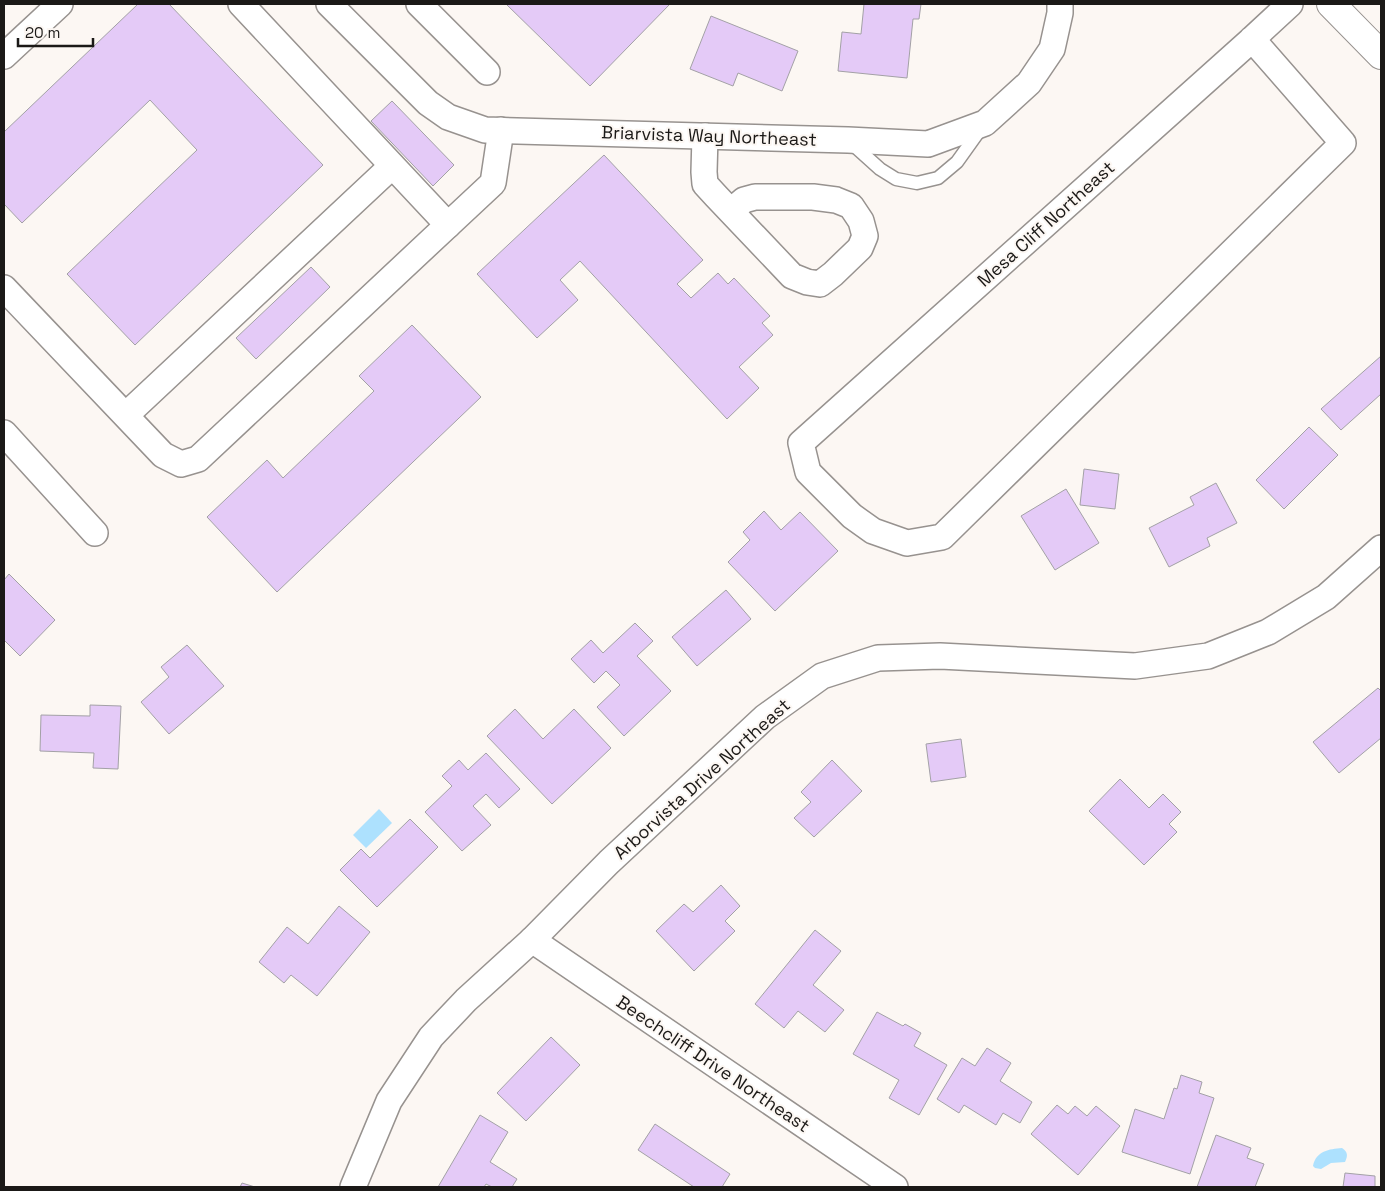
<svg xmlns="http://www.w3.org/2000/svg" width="1385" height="1191" viewBox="0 0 1385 1191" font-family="'Space Grotesk',sans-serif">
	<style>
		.water { fill: #ade1fe }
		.building { fill: #e4caf7; stroke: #a3a1a6 }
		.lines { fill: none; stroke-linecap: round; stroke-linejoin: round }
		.service-casing { stroke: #97928f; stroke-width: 15 }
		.minor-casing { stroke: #97928f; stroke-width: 28 }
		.secondary-casing { stroke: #97928f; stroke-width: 30 }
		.service { stroke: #fff; stroke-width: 12 }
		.minor { stroke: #fff; stroke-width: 25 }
		.secondary { stroke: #fff; stroke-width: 28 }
		.labels { text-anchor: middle; stroke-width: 4; stroke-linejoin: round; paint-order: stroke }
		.street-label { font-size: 18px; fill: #1b1917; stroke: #fcf7f3 }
	</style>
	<rect width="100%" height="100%" fill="#fcf7f3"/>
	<g class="water">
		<polygon points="379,809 392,823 366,848 353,835"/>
		<path d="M1342,1148C1348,1152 1348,1156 1345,1162L1331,1163L1321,1169L1315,1168L1313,1166C1316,1151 1329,1149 1342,1148Z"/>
	</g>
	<g class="building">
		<polygon points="138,4 169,4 323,165 135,345 67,274 197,150 150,100 22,223 4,204 4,132"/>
		<polygon points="506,4 670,4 590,86"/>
		<polygon points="864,4 921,4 919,19 913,19 907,78 838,71 842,32 861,34"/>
		<polygon points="711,16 798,51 782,91 738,73 733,86 690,69"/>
		<polygon points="392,101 454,165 433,186 371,121"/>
		<polygon points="604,155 703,260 677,284 691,298 718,273 728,284 734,278 770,316 762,323 773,335 739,367 759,388 727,419 580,261 560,280 578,300 537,338 477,274"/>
		<polygon points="311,267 330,287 256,359 236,338"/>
		<polygon points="412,325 481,397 277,592 207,517 267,460 283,478 374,391 359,376"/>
		<polygon points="1381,356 1381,394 1341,430 1321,409"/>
		<polygon points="1309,427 1338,455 1284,509 1256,480"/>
		<polygon points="1084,469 1119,474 1115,509 1080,505"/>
		<polygon points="1216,483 1237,523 1207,538 1210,546 1169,567 1149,528 1194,505 1190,497"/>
		<polygon points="1066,489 1099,543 1055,570 1021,516"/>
		<polygon points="764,511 781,530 800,512 838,551 775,611 728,562 750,540 743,532"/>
		<polygon points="9,574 55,620 20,656 4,640 4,580"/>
		<polygon points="726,590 751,619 697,666 672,637"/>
		<polygon points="635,623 653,641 637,656 671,691 624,736 597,707 620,685 606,671 594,683 571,659 591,640 603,653"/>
		<polygon points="187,645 224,686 169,734 141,702 169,677 161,667"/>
		<polygon points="1378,688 1381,691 1381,738 1339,773 1313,742"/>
		<polygon points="90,705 121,706 118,769 93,768 94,753 40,751 41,715 90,716"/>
		<polygon points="515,709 543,739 574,709 611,748 552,804 487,736"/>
		<polygon points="961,739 966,777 931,782 926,744"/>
		<polygon points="486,753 520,789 499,808 486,794 473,806 491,825 462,851 425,812 452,786 442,776 459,760 468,770"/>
		<polygon points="832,760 862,791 814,837 794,818 811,802 801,792"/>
		<polygon points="1120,779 1149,808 1163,794 1181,812 1169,824 1177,832 1144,865 1089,811"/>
		<polygon points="410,819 438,847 377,907 340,870 361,849 370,858"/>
		<polygon points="721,885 740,906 725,921 735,931 694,971 656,931 684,904 693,912"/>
		<polygon points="339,906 370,932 317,996 291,975 284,983 259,962 287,927 308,944"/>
		<polygon points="815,930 841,951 813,985 844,1010 825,1032 798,1011 784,1028 755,1004"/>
		<polygon points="877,1012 903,1026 905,1024 921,1033 914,1046 947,1065 919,1115 889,1098 899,1080 853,1054"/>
		<polygon points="551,1037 580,1065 526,1121 497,1093"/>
		<polygon points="987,1048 1011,1063 1000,1081 1032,1102 1020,1123 1003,1113 996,1125 964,1105 959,1113 937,1099 962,1058 975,1066"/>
		<polygon points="1181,1075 1202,1082 1199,1093 1214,1098 1190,1174 1122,1152 1135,1109 1164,1119 1174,1088 1177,1089"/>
		<polygon points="1057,1105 1068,1114 1075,1106 1087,1116 1096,1106 1120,1126 1078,1175 1031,1134"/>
		<polygon points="480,1115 508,1132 490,1162 517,1179 512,1187 492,1187 486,1184 484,1187 438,1187"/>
		<polygon points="655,1124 730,1174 722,1187 694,1187 638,1150"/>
		<polygon points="1216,1135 1251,1148 1247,1158 1264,1164 1255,1187 1197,1187"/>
		<polygon points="1345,1173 1375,1176 1375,1187 1343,1187"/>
		<polygon points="242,1183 255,1187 240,1187"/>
	</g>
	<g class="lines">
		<g class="service-casing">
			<polyline id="service" points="850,142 880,169 896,179 917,183 938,178 957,162 982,127"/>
		</g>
		<g class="minor-casing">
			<g id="minor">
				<polyline points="329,4 428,103 448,117 485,130 848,140 928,144 985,123 1029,83 1052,49 1060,13 1060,4"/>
				<polyline points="419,4 487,72"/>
				<polyline points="1252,39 1343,143 942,537 907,543 873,531 852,516 808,472 801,443 1249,42 1290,4"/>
				<polyline points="4,56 60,4"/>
				<polyline points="705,136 704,172 705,184 716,196 792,276 807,282 820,284 833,274 860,248 865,236 861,221 851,206 836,200 813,197 755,197 744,200 731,211"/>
				<polyline points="448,225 493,183 501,130"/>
				<polyline points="4,288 163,455 181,464 198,459 448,225 241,4"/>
				<polyline points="126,415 392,166"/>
				<polyline points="4,433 95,533"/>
				<polyline points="532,940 895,1187"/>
				<polyline points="353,1187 389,1101 431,1037 466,1000 532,940 609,862 765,717 822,676 878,658 940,656 1135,666 1208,656 1268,632 1326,597 1381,548"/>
			</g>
		</g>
		<g class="secondary-casing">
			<polyline id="secondary" points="1331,4 1381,55"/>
		</g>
		<use href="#service" class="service"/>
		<use href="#minor" class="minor"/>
		<use href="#secondary" class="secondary"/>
	</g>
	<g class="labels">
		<g class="street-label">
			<text transform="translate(709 136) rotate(2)" y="6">Briarvista Way Northeast</text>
			<text transform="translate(1046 224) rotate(-42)" y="6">Mesa Cliff Northeast</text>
			<text transform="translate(702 779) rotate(-42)" y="6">Arborvista Drive Northeast</text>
			<text transform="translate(713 1064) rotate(34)" y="6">Beechcliff Drive Northeast</text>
		</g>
	</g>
	<rect width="1385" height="1191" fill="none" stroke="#1b1917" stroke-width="10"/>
	<path d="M18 38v8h75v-8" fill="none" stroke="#1b1917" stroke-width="2.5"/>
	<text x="25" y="38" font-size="15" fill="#1b1917" stroke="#fcf7f3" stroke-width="4" paint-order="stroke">20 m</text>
</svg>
